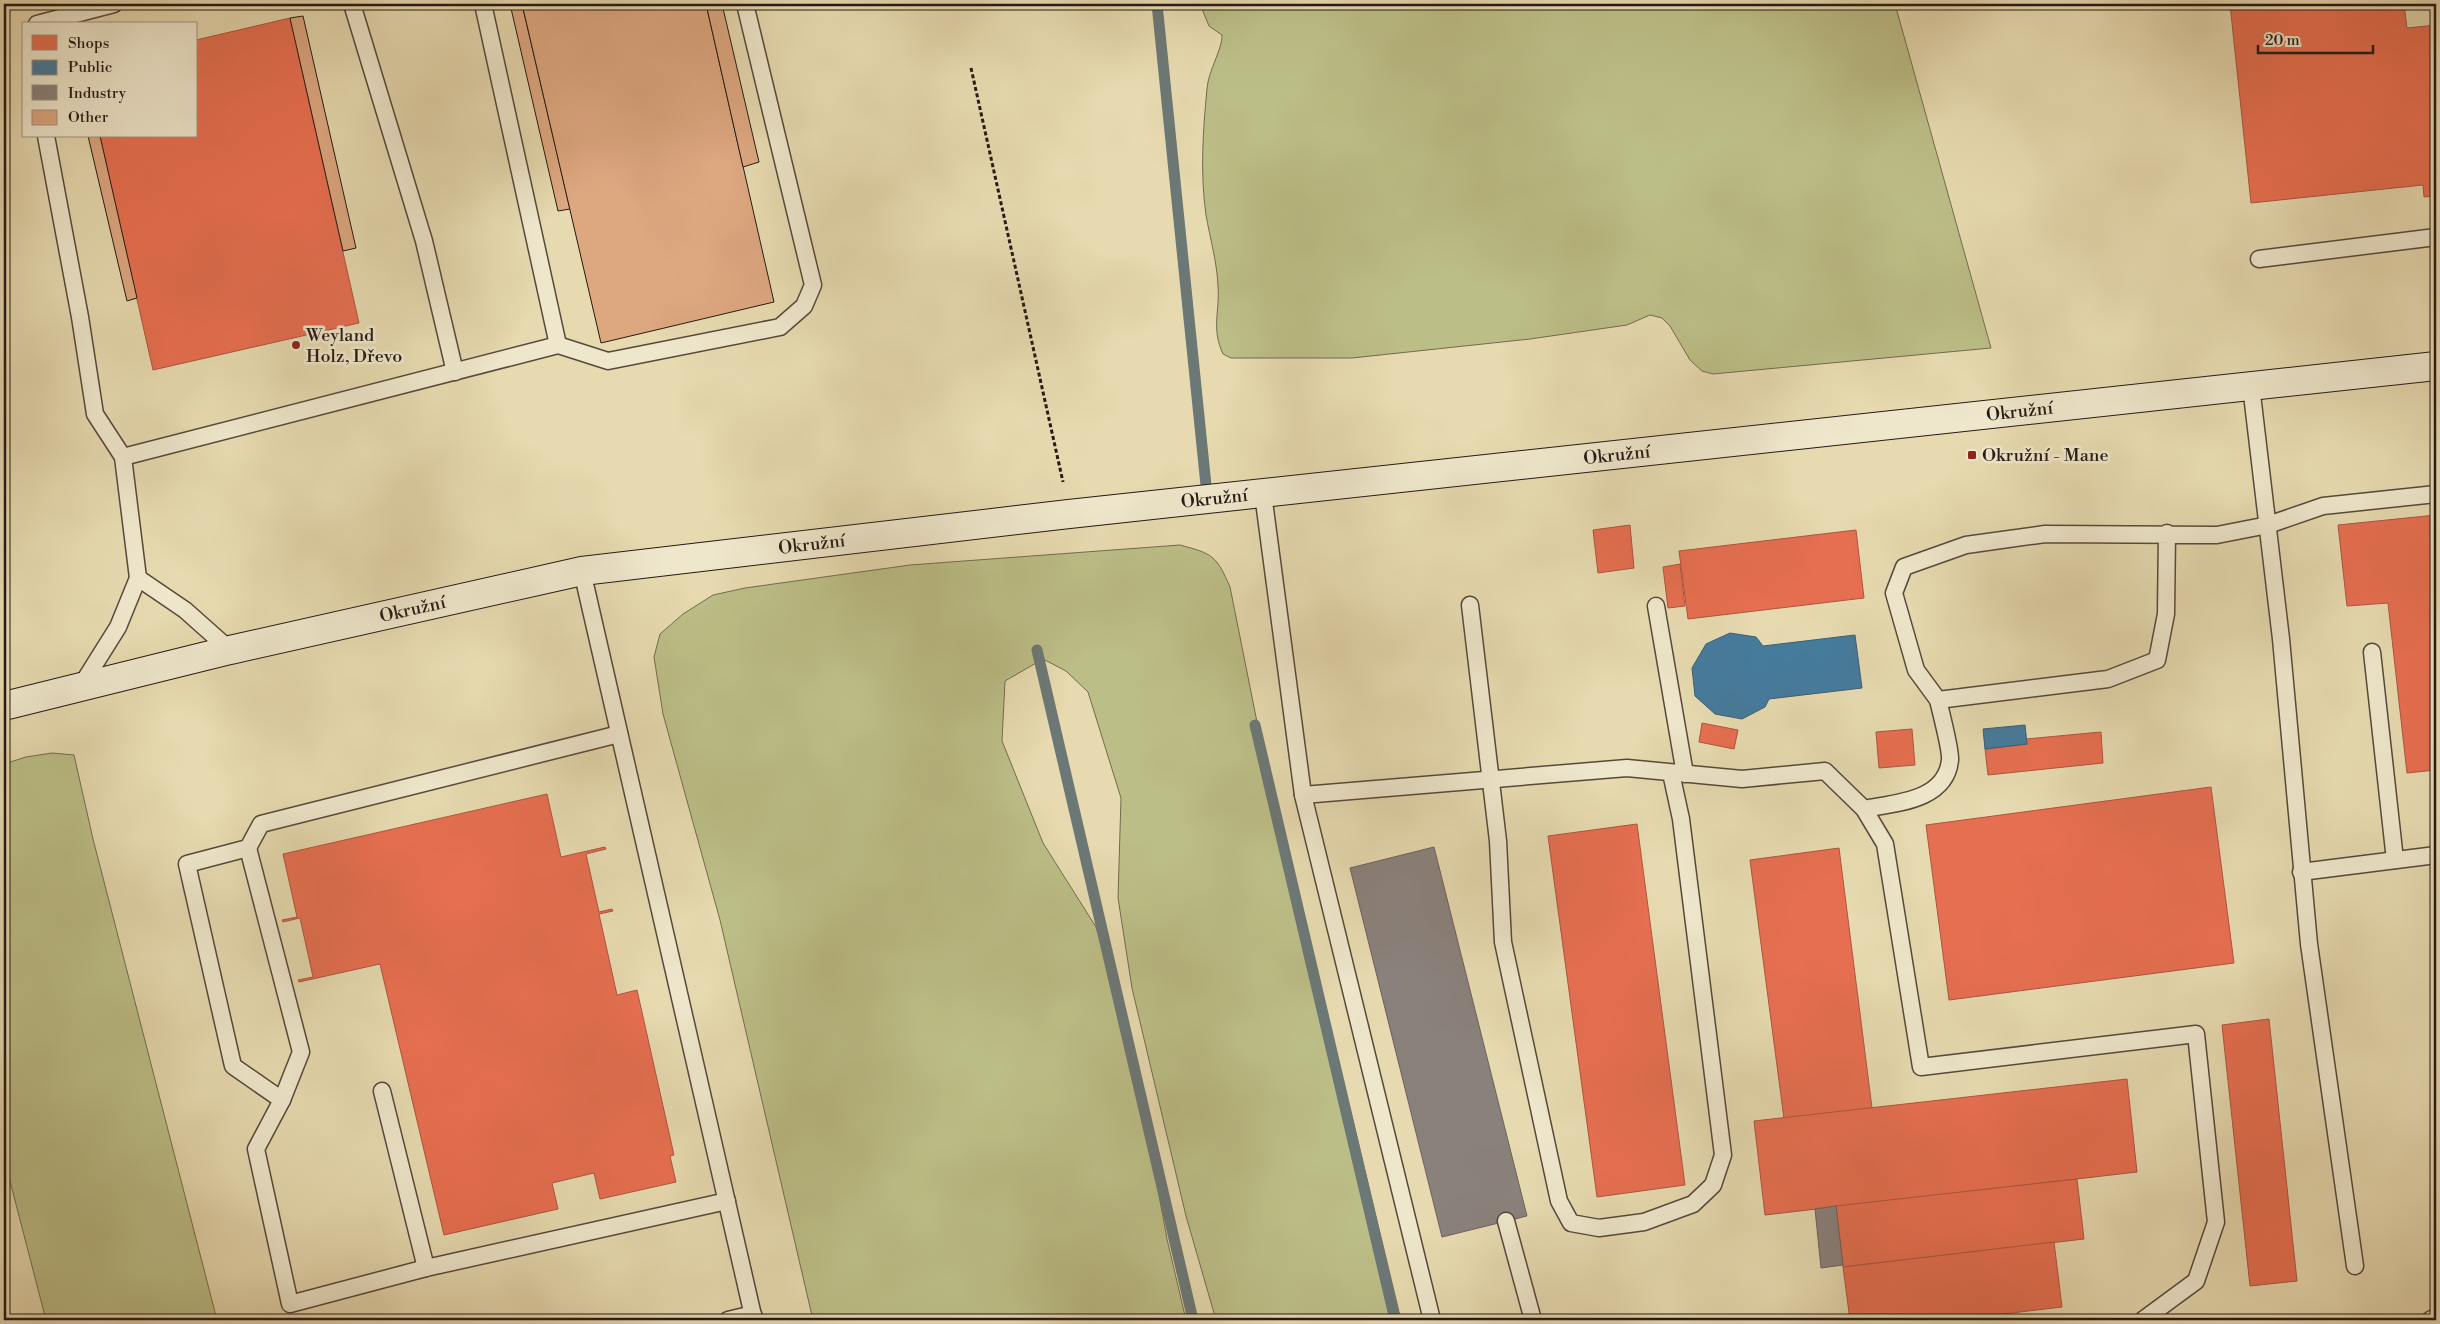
<svg xmlns="http://www.w3.org/2000/svg" width="2440" height="1324" viewBox="0 0 2440 1324" font-family="'Libre Bodoni',serif">
	<style>
		.green { fill: #bcbe87; stroke: #716c4e }
		.shops { fill: #e76f51; stroke: #ad553f }
		.public { fill: #457b9d; stroke: #3c5e74 }
		.industry { fill: #8a817c; stroke: #6c625d }
		.lines { fill: none; stroke-linecap: round; stroke-linejoin: round }
		.stream { stroke: #6c7876; stroke-width: 11 }
		.building { fill: #dda780; stroke: #261914 }
		.lane-casing { stroke: #56493b; stroke-width: 19 }
		.secondary-casing { stroke: #261914; stroke-width: 30 }
		.path { stroke: #261914; stroke-width: 3; stroke-dasharray: 4 2.5; stroke-linecap: butt }
		.lane { stroke: #efe7cc; stroke-width: 16 }
		.secondary { stroke: #efe7cc; stroke-width: 28 }
		.poi-dot { fill: #8f2418; stroke: #efe7cc; stroke-width: 2 }
		.labels { text-anchor: middle; stroke-width: 5; stroke-linejoin: round; paint-order: stroke }
		.poi-label { font-size: 18px; fill: #261914; stroke: #efe7cc; text-anchor: start }
		.street-label { font-size: 18px; fill: #261914; stroke: #efe7cc }
	</style>
	<rect width="100%" height="100%" fill="#e7dab0"/>
	<filter id="stains"><feTurbulence type="fractalNoise" baseFrequency=".004" numOctaves="4"/><feColorMatrix values="0 0 0 0 .2 0 0 0 0 .09 0 0 0 0 .02 0 0 0 .5 -.17"/></filter>
	<radialGradient id="worn" r=".72"><stop offset=".6" stop-color="#630" stop-opacity="0"/><stop offset="1" stop-color="#630" stop-opacity=".3"/></radialGradient>
	<g class="green">
		<path d="M1200,4H1895L1991,348L1713,374L1702,371L1690,360L1670,326L1662,318L1650,315L1627,325L1530,339L1352,358H1231L1223,354C1211,328 1220,312 1218,286C1217,262 1210,238 1206,215C1200,173 1203,130 1207,89C1208,71 1223,48 1222,35L1209,26Z"/>
		<path d="M1180,545C1213,554 1216,555 1230,587L1257,722L1401,1320H1216L1186,1216L1132,988L1118,898L1121,798L1088,692L1066,671L1043,659L1005,681L1002,741L1043,843L1096,927L1132,1047L1167,1239L1186,1320H813L720,920L663,714L654,657L660,634L683,614L713,595L745,588L910,565Z"/>
		<polygon points="52,753 74,755 93,839 217,1320 46,1320 4,1158 4,764 26,757"/>
	</g>
	<g class="shops">
		<polygon points="2230,4 2404,4 2407,28 2436,25 2436,196 2424,197 2423,185 2251,203"/>
		<polygon points="290,18 359,323 153,370 100,136 196,136 196,40"/>
		<polygon points="2436,515 2436,770 2407,773 2388,603 2347,606 2338,525"/>
		<polygon points="1630,525 1634,568 1598,573 1593,530"/>
		<polygon points="1856,530 1864,598 1688,619 1679,551"/>
		<polygon points="1680,564 1685,606 1668,608 1663,567"/>
		<polygon points="1702,723 1738,730 1734,749 1699,742"/>
		<polygon points="1912,729 1915,765 1879,768 1876,732"/>
		<polygon points="2101,732 2103,763 1988,775 1985,749 2027,744 2026,739"/>
		<polygon points="2211,787 2234,963 1949,1000 1926,825"/>
		<polygon points="547,794 561,857 605,847 606,849 586,854 599,912 612,909 613,911 599,914 617,995 637,990 674,1155 670,1156 676,1182 600,1199 594,1173 552,1183 558,1209 444,1235 380,964 299,982 298,980 313,977 300,918 283,922 282,920 297,917 283,854"/>
		<polygon points="1637,824 1685,1185 1597,1197 1548,836"/>
		<polygon points="1839,848 1872,1108 1784,1119 1750,860"/>
		<polygon points="2269,1019 2297,1281 2250,1286 2222,1025"/>
		<polygon points="2127,1079 2137,1172 1765,1215 1754,1121"/>
		<polygon points="2077,1179 2084,1239 1843,1267 1836,1206"/>
		<polygon points="2054,1242 2062,1307 1953,1320 1850,1320 1843,1267"/>
	</g>
	<g class="public">
		<polygon points="1730,633 1756,637 1763,646 1855,635 1862,688 1769,699 1765,707 1742,719 1715,714 1695,696 1692,668 1706,644"/>
		<polygon points="2025,725 2027,744 1985,749 1983,729"/>
	</g>
	<g class="industry">
		<polygon points="1434,847 1527,1216 1442,1237 1350,868"/>
		<polygon points="1836,1206 1843,1265 1821,1268 1815,1209"/>
	</g>
	<g class="lines">
		<g class="stream">
			<polyline points="1157,4 1207,495"/>
			<polyline points="1037,650 1193,1320"/>
			<polyline points="1255,725 1395,1320"/>
		</g>
	</g>
	<g class="building">
		<polygon points="510,4 522,4 570,209 558,211"/>
		<polygon points="522,4 706,4 774,302 601,343"/>
		<polygon points="706,4 722,4 759,162 743,167"/>
		<polygon points="303,16 356,248 343,251 290,18"/>
		<polygon points="88,136 100,136 137,298 127,301"/>
	</g>
	<g class="lines">
		<g class="lane-casing">
			<g id="lane">
				<polyline points="352,4 424,241 455,372"/>
				<polyline points="483,4 558,345"/>
				<polyline points="37,24 114,4"/>
				<polyline points="46,136 80,317 95,414 123,457"/>
				<polyline points="2259,259 2436,237"/>
				<polyline points="2251,386 2281,639 2309,944 2355,1266"/>
				<polyline points="1263,494 1303,795 1432,1320"/>
				<polyline points="2167,533 2166,614 2157,660 2108,679 1938,700 1916,670 1894,593 1904,567 1966,545 2045,534 2217,535 2268,525 2323,506 2436,494"/>
				<polyline points="582,571 754,1320"/>
				<polyline points="138,578 185,610 230,650"/>
				<polyline points="1470,605 1498,841 1503,942 1559,1201 1571,1223 1599,1228 1644,1222 1693,1204 1713,1185 1723,1155 1681,819 1671,773"/>
				<polyline points="1656,606 1685,774"/>
				<polyline points="2372,652 2395,860"/>
				<polyline points="81,686 118,627 138,578 123,457 558,345 608,361 780,327 804,306 813,285 745,4"/>
				<polyline points="619,734 261,824 248,848 187,864 233,1066 282,1100 256,1149 290,1304 426,1268 727,1201"/>
				<polyline points="1303,795 1627,768 1742,779 1825,771 1864,809 1885,844 1921,1067 2196,1034 2216,1222 2196,1281 2143,1320"/>
				<path d="M1864,809C1895,803 1946,801 1950,760C1951,750 1941,713 1938,700"/>
				<polyline points="248,848 301,1052 282,1100"/>
				<polyline points="2301,872 2436,855"/>
				<polyline points="382,1091 426,1268"/>
				<polyline points="1506,1221 1533,1320"/>
				<polyline points="728,1320 753,1314"/>
				<polyline points="2430,1320 2436,1317"/>
			</g>
		</g>
		<g class="secondary-casing">
			<g id="secondary">
				<path id="s1" d="M4,706L230,650L582,571L1069,514L2436,366"/>
			</g>
		</g>
		<polyline class="path" points="971,68 1063,482"/>
		<use href="#lane" class="lane"/>
		<use href="#secondary" class="secondary"/>
	</g>
	<g class="poi-dot">
		<circle cx="296" cy="345" r="5"/>
		<rect x="1967" y="450" width="10" height="10" rx="2.5"/>
	</g>
	<g class="labels">
		<g class="poi-label">
			<text x="306" y="341">Weyland<tspan x="306" dy="21">Holz, Dřevo</tspan></text>
			<text x="1982" y="461">Okružní - Mane</text>
		</g>
		<g class="street-label">
			<text dy="6" stroke="none"><textPath href="#s1" startOffset="2040">Okružní</textPath></text>
			<text dy="6" stroke="none"><textPath href="#s1" startOffset="1635">Okružní</textPath></text>
			<text dy="6" stroke="none"><textPath href="#s1" startOffset="1230">Okružní</textPath></text>
			<text dy="6" stroke="none"><textPath href="#s1" startOffset="825">Okružní</textPath></text>
			<text dy="6" stroke="none"><textPath href="#s1" startOffset="420">Okružní</textPath></text>
		</g>
	</g>
	<rect width="2440" height="1324" fill="none" stroke="#e7dab0" stroke-width="20"/>
	<rect x="5" y="5" width="2430" height="1314" fill="none" stroke="#261914" stroke-width="2.5"/>
	<rect x="10" y="10" width="2420" height="1304" fill="none" stroke="#261914"/>
	<rect x="22" y="22" width="175" height="115" fill="#efe7cc" stroke="#9f9582"/>
	<rect x="32" y="35" width="25" height="15" fill="#e76f51" stroke="#9f9582"/>
	<text x="68" y="48" font-size="15" fill="#261914">Shops</text>
	<rect x="32" y="60" width="25" height="15" fill="#457b9d" stroke="#9f9582"/>
	<text x="68" y="72" font-size="15" fill="#261914">Public</text>
	<rect x="32" y="85" width="25" height="15" fill="#8a817c" stroke="#9f9582"/>
	<text x="68" y="98" font-size="15" fill="#261914">Industry</text>
	<rect x="32" y="110" width="25" height="15" fill="#dda780" stroke="#9f9582"/>
	<text x="68" y="122" font-size="15" fill="#261914">Other</text>
	<path d="M2258 45v8h115v-8" fill="none" stroke="#261914" stroke-width="2.5"/>
	<text x="2265" y="45" font-size="15" fill="#261914" stroke="#efe7cc" stroke-width="4" paint-order="stroke">20 m</text>
	<rect width="100%" height="100%" filter="url(#stains)"/>
	<rect width="100%" height="100%" fill="url(#worn)"/>
</svg>
